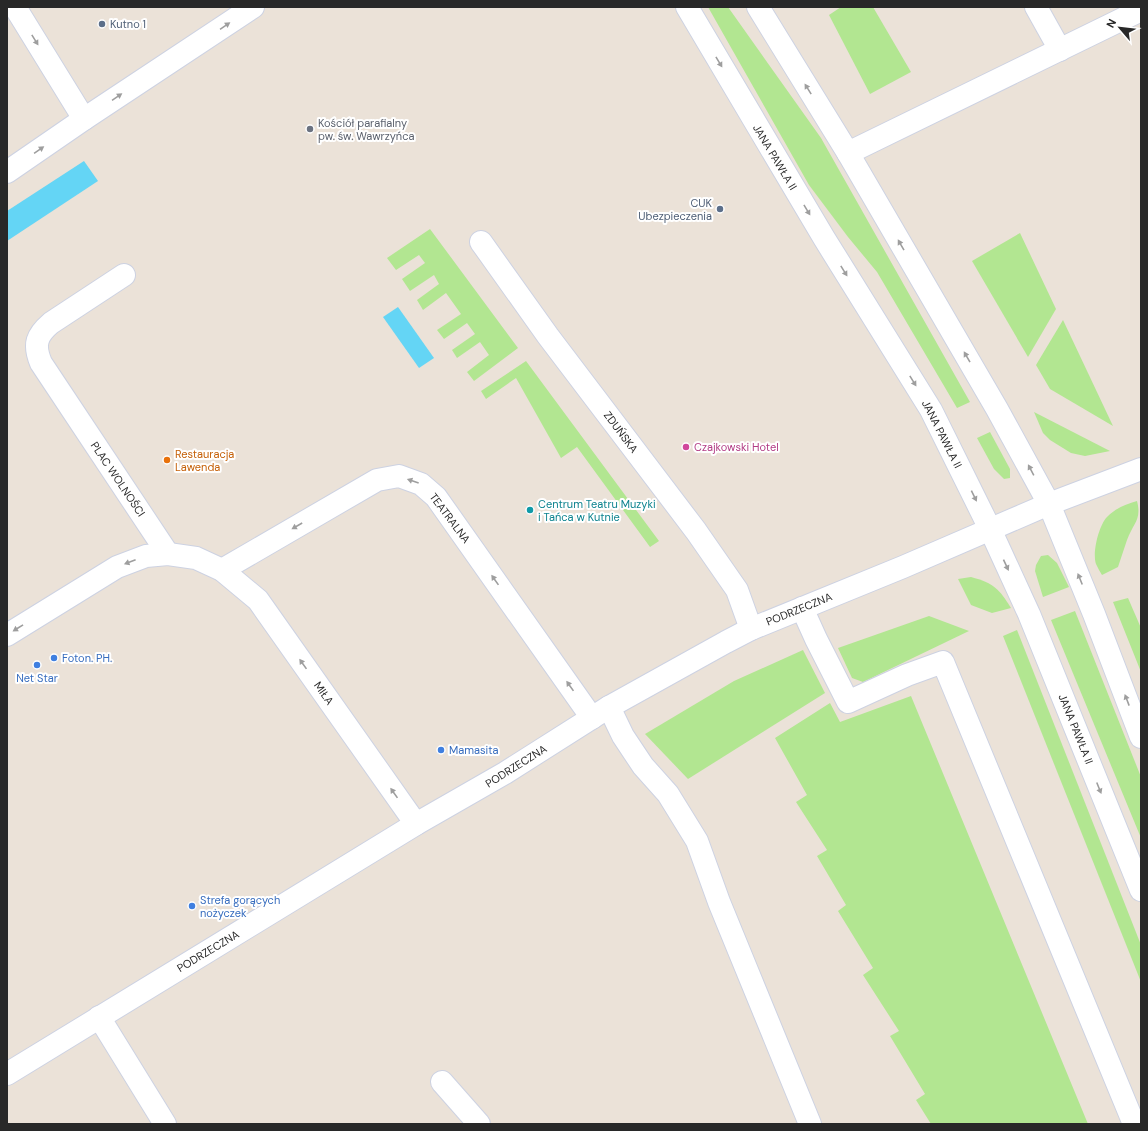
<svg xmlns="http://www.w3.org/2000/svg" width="1148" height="1131" viewBox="0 0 1148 1131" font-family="'DM Sans',sans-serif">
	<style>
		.green { fill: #b2e691 }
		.water { fill: #64d5f5 }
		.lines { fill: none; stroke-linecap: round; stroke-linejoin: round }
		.minor-casing { stroke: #cdd2e2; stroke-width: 24 }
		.minor { stroke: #fff; stroke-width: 22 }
		.oneway { fill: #9e9e9e }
		.service-dot { fill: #5c6f8a; stroke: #fff; stroke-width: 1.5 }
		.worship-dot { fill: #6b7280; stroke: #fff; stroke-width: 1.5 }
		.hotel-dot { fill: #d1479c; stroke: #fff; stroke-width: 1.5 }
		.food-dot { fill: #e8710a; stroke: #fff; stroke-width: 1.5 }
		.culture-dot { fill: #0f9aa8; stroke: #fff; stroke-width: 1.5 }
		.shop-dot { fill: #3f7fe0; stroke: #fff; stroke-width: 1.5 }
		.labels { text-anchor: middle; stroke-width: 4; stroke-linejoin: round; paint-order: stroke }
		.service-label { font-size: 11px; fill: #4e5e75; stroke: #fff; text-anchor: start }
		.worship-label { font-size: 11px; fill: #5b616d; stroke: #fff; text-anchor: start }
		.street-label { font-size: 11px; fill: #282828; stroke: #fff }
		.hotel-label { font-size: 11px; fill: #b23c85; stroke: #fff; text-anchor: start }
		.food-label { font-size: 11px; fill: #c56008; stroke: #fff; text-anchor: start }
		.culture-label { font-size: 11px; fill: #0d838f; stroke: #fff; text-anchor: start }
		.shop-label { font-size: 11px; fill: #366cbe; stroke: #fff; text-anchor: start }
	</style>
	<rect width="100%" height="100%" fill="#ebe2d8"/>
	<g class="green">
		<polygon points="708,7 728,7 821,138 970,402 957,408 877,272 848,237 809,185"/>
		<polygon points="841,7 873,7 911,72 870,94 829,15"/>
		<polygon points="430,229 518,348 474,381 467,372 489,355 480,342 457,358 452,350 475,334 467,323 444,339 437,330 461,314 446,293 423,310 417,300 439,284 434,275 410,291 402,279 425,263 419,255 396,270 387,258"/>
		<polygon points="1020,233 1056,309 1028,357 972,261"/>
		<polygon points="1063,320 1113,426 1050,389 1036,365"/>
		<polygon points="526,361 659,541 650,547 577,447 561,458 516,378 486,399 481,391"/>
		<polygon points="1034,412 1110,451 1085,456 1071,453 1050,440 1043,433"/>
		<polygon points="990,432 1010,469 1010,478 1004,479 994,469 977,438"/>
		<path d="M1137,501C1142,520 1133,523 1127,540C1124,549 1121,558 1118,567L1102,575C1100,572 1098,568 1096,564C1092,553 1099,525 1107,517C1116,508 1126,504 1137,501Z"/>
		<polygon points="1048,555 1057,563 1069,587 1043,597 1035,571 1036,565 1041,556"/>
		<path d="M971,577C994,583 999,589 1011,608L992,613L971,605L958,579Z"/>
		<polygon points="1128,598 1141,628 1141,672 1113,602"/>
		<polygon points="1075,611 1141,777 1141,838 1051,620"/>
		<polygon points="929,616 969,631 863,682 852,678 838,648"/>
		<polygon points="1017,630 1141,945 1141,982 1003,636"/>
		<polygon points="803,650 825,693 688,779 645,734 734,681"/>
		<polygon points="911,696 1088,1124 931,1124 916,1100 925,1094 890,1036 899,1031 863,975 873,968 838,911 846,905 817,856 827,850 796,802 807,795 775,738 830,703 840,722"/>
	</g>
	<g class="water">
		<polygon points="84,161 98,181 7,241 7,211"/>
		<polygon points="398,307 434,358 419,368 383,317"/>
	</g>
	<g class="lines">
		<g class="minor-casing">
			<g id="minor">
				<polyline points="15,7 84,119"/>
				<polyline points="687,7 824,238 931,410 990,529 1029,614 1141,890"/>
				<polyline points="758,7 848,153 997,409 1049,504 1094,614 1141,737"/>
				<polyline points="1036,7 1060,50"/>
				<polyline points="848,153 1141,10"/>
				<polyline points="7,172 84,119 253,7"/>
				<polyline points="481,242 548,336 696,531 737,590 751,629"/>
				<path d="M124,275L51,323C37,335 33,344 41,363L168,554"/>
				<polyline points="222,570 377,480 399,476 421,484 436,497 592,718"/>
				<polyline points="802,608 816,639 848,702 907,675 943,662 1134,1124"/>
				<polyline points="7,635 117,567 146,556 168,554 196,558 222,570 258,600 416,824"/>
				<polyline points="609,707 623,736 643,766 668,794 697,841 719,902 810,1124"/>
				<polyline points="99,1017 165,1124"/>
				<polyline points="7,1074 416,824 505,773 609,707 726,642 751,629 903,567 1049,504 1141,469"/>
				<polyline points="442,1082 479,1124"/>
			</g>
		</g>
		<use href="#minor" class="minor"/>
	</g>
	<defs><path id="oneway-solid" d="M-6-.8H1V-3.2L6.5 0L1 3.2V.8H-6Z"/></defs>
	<g class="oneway">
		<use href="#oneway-solid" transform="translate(225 26) rotate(-34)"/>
		<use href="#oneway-solid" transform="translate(35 40) rotate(58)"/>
		<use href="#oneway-solid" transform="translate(719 62) rotate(59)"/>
		<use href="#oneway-solid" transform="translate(808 89) rotate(-122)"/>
		<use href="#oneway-solid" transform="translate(117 97) rotate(-34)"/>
		<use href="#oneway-solid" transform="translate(39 150) rotate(-35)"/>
		<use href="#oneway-solid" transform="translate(807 210) rotate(59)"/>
		<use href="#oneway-solid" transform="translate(901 245) rotate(-120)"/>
		<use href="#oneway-solid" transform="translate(844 271) rotate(58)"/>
		<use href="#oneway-solid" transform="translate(967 357) rotate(-120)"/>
		<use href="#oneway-solid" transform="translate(913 381) rotate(58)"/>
		<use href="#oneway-solid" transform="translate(1031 470) rotate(-118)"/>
		<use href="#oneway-solid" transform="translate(413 481) rotate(-161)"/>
		<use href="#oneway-solid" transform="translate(974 496) rotate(64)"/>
		<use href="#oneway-solid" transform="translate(297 526) rotate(150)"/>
		<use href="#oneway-solid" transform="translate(130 562) rotate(159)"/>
		<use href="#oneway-solid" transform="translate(1006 565) rotate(65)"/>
		<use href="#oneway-solid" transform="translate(1080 579) rotate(-112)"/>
		<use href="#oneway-solid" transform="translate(495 580) rotate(-125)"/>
		<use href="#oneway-solid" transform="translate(18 628) rotate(148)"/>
		<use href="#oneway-solid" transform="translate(303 664) rotate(-125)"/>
		<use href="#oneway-solid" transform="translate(570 686) rotate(-125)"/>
		<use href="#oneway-solid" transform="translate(1127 700) rotate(-111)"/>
		<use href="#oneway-solid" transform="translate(1099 788) rotate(68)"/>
		<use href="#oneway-solid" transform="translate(394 793) rotate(-125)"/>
	</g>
	<g class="service-dot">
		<circle cx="102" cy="24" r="4"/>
		<circle cx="720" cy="209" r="4"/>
	</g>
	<circle class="worship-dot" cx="310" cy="129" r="4"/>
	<circle class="hotel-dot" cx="686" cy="447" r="4"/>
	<circle class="food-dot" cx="167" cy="460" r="4"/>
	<circle class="culture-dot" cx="530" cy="510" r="4"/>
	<g class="shop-dot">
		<circle cx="54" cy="658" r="4"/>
		<circle cx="37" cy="665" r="4"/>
		<circle cx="441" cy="750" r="4"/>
		<circle cx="192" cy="906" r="4"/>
	</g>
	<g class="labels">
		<g class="service-label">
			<text x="110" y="28">Kutno 1</text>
			<text x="712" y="207" text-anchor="end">CUK<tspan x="712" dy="13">Ubezpieczenia</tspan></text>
		</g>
		<g class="worship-label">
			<text x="318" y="127">Kościół parafialny<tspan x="318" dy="13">pw. św. Wawrzyńca</tspan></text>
		</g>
		<g class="street-label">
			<text transform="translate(775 157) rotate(59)" y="4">JANA PAWŁA II</text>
			<text transform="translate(621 432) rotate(53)" y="4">ZDUŃSKA</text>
			<text transform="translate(942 434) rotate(63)" y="4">JANA PAWŁA II</text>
			<text transform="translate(118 479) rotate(56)" y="4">PLAC WOLNOŚCI</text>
			<text transform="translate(450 518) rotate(53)" y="4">TEATRALNA</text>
			<text transform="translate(799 609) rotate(-22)" y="4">PODRZECZNA</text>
			<text transform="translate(324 693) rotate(55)" y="4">MIŁA</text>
			<text transform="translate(1076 729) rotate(68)" y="4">JANA PAWŁA II</text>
			<text transform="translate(516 766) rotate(-32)" y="4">PODRZECZNA</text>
			<text transform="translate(208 951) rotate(-31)" y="4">PODRZECZNA</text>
		</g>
		<g class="hotel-label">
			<text x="694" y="451">Czajkowski Hotel</text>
		</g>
		<g class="food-label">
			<text x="175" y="458">Restauracja<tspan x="175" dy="13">Lawenda</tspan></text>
		</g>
		<g class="culture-label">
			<text x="538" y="508">Centrum Teatru Muzyki<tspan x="538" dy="13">i Tańca w Kutnie</tspan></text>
		</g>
		<g class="shop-label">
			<text x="62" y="662">Foton. PH.</text>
			<text x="37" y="682" text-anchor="middle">Net Star</text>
			<text x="449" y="754">Mamasita</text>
			<text x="200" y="904">Strefa gorących<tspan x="200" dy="13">nożyczek</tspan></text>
		</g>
	</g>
	<rect width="1148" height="1131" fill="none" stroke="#282828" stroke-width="16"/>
	<g transform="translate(1120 28) rotate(298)" stroke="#ffffff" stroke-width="3" paint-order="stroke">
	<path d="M0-3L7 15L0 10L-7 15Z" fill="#282828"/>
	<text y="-6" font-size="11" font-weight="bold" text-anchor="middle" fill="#282828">N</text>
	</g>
</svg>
